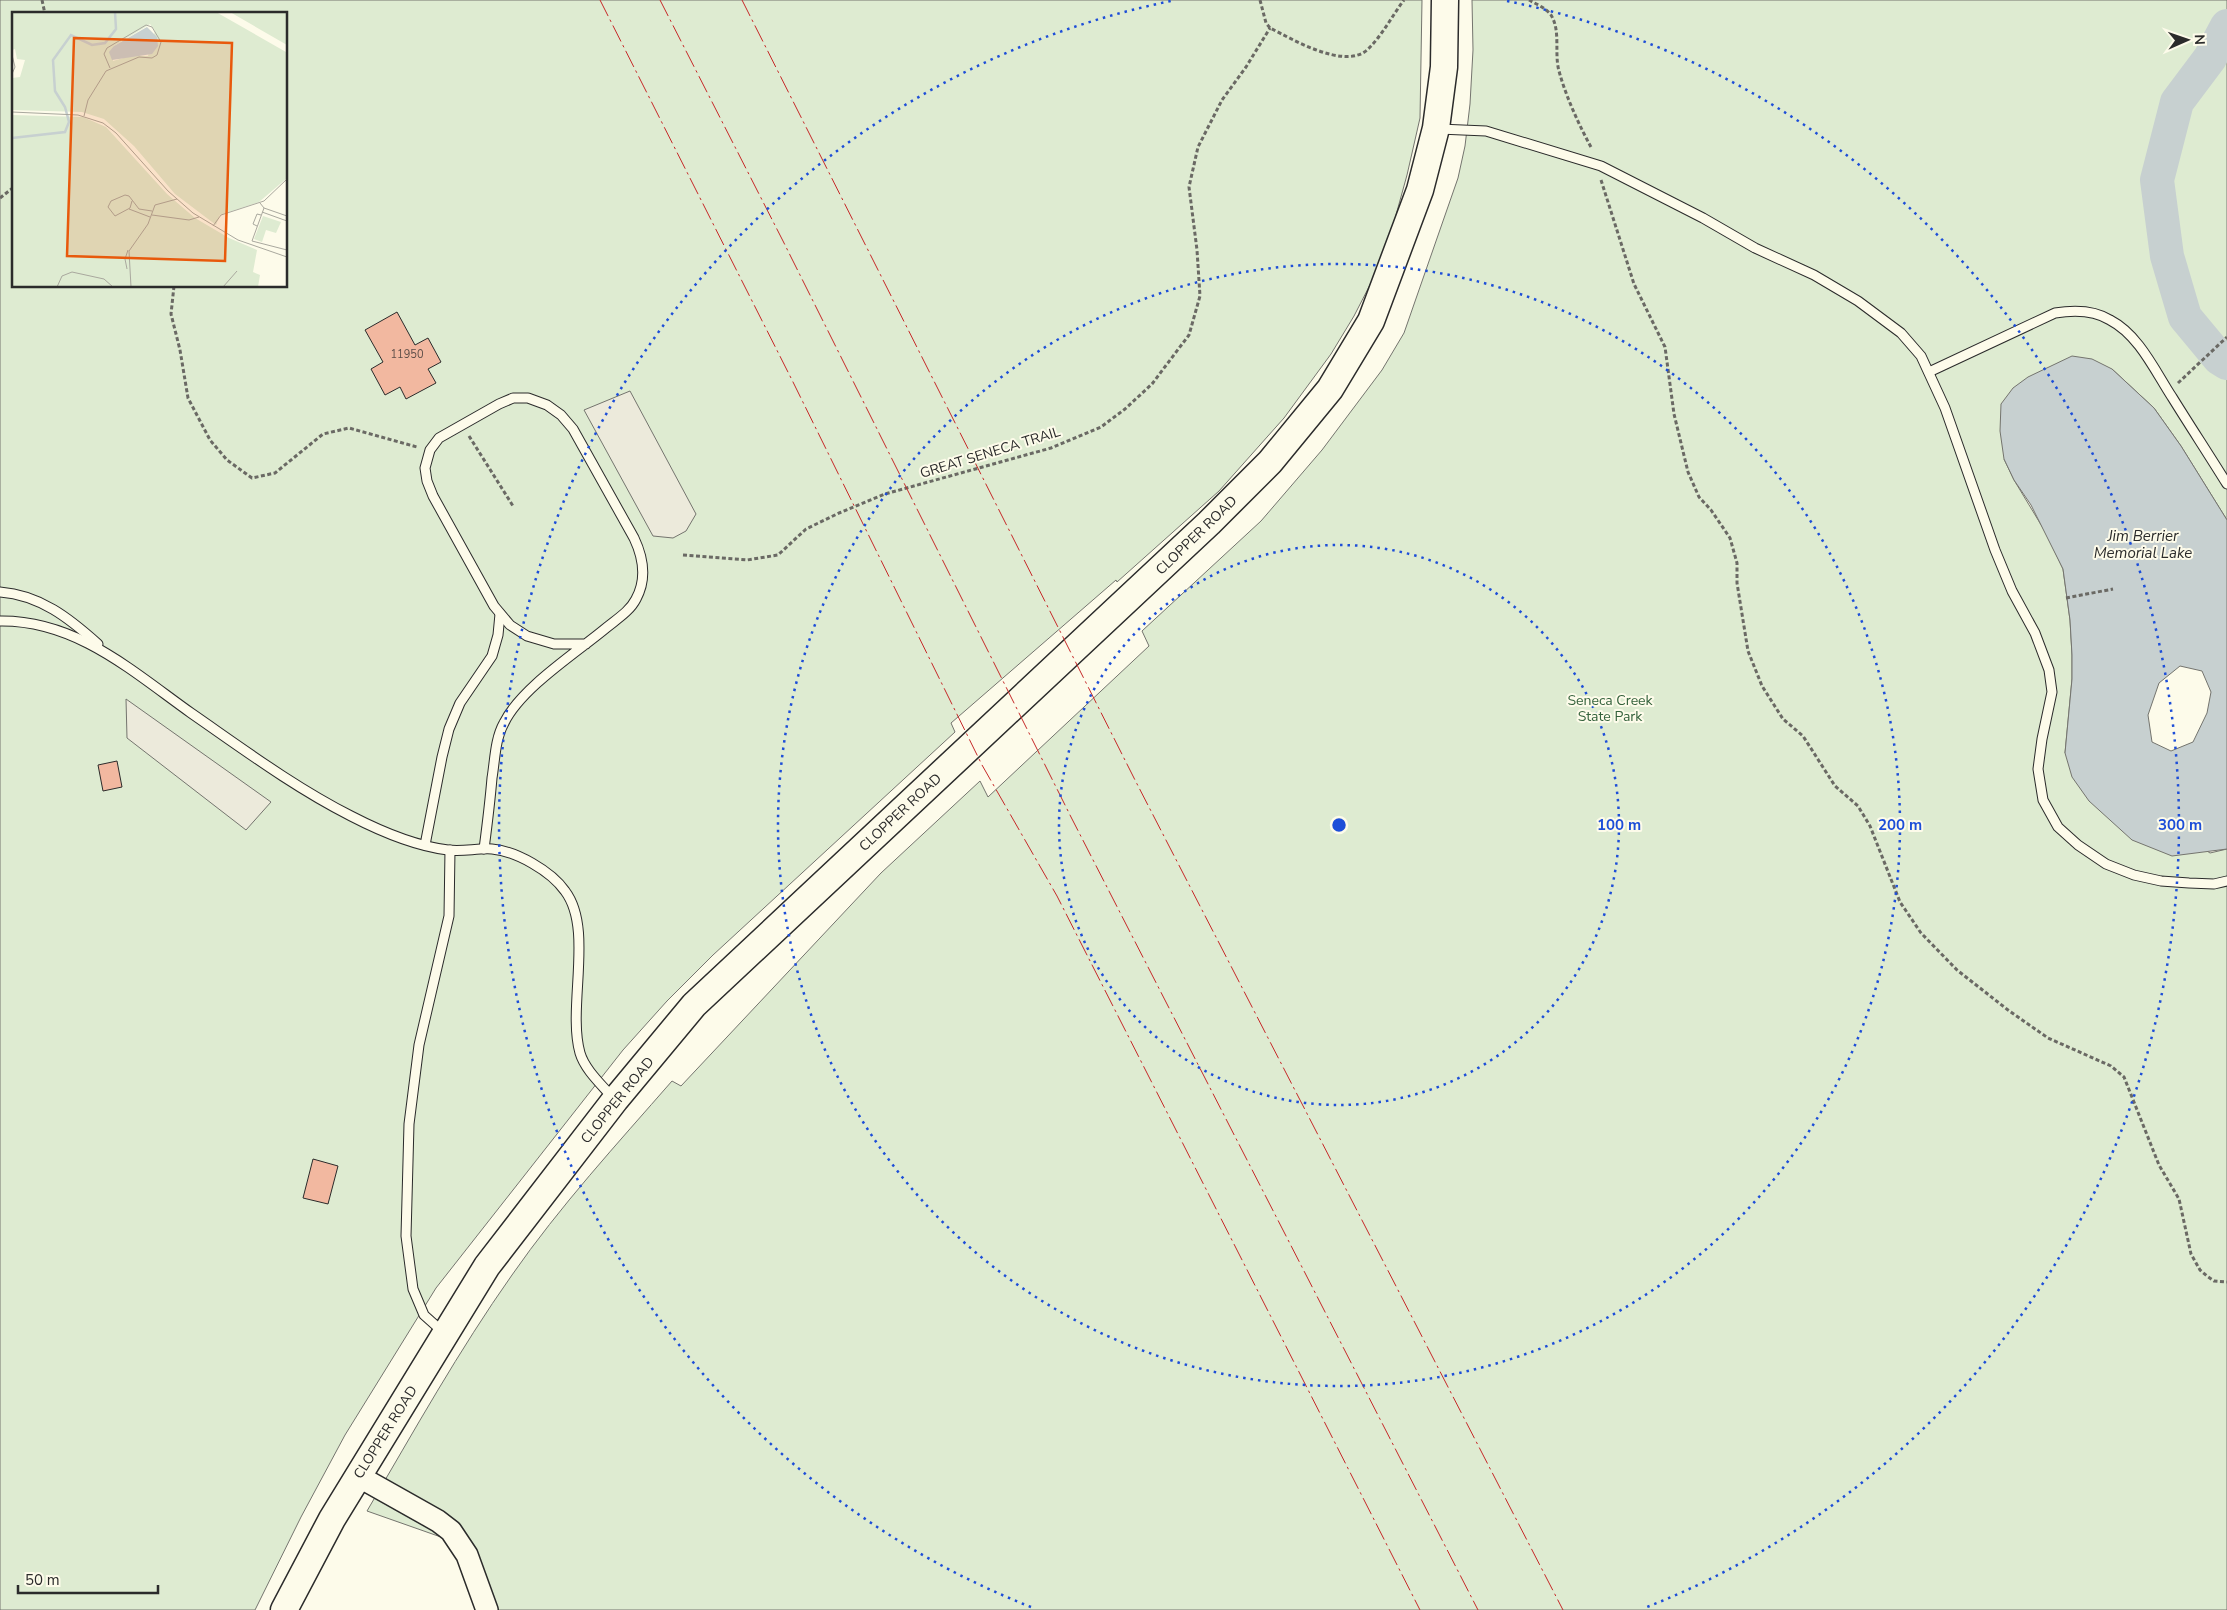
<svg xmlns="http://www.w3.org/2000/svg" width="2227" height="1610" viewBox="0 0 2227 1610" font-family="'Nunito Sans',sans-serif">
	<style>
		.green { fill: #deebd1; stroke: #74746e; fill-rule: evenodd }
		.parking { fill: #eceadb; stroke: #74746e }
		.water { fill: #c7d0d0; stroke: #74746e; fill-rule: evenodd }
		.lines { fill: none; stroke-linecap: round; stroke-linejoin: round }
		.river { stroke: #c7d0d0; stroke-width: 34 }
		.building { fill: #f2b8a0; stroke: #2b2b2b }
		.service-casing { stroke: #2b2b2b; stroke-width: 11 }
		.tertiary-casing { stroke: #2b2b2b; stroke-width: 24 }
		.primary-casing { stroke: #2b2b2b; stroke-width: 29 }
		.path { stroke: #6a6964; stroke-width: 3; stroke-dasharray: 4 2.5; stroke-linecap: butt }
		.service { stroke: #fdfbea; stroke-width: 9 }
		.tertiary { stroke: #fdfbea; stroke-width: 21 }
		.primary { stroke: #fdfbea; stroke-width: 26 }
		.power { stroke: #c62828; stroke-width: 1; stroke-dasharray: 18 4 2.5 4; stroke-linecap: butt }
		.ring { fill: none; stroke: #1d4ed8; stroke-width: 2.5; stroke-dasharray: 2.5 5 }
		.labels { text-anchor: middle; stroke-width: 4; stroke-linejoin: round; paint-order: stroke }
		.number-label { font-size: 11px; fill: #5d4e48 }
		.street-label { font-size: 14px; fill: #2b2b2b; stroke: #fdfbea }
		.park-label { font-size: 14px; fill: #34623c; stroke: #fdfbea }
		.water-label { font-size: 15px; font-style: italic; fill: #2b2b2b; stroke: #fdfbea }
		.inset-river { fill: none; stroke: #c7d0d0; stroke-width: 2.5 }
		.inset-road { fill: none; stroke: #a9a89e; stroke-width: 1 }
		.view { fill: #e8590c; fill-opacity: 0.15; stroke: #e8590c; stroke-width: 2.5 }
		.inset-edge { fill: none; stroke: #2b2b2b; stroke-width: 2.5 }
		.centre { fill: #1d4ed8; stroke: #fdfbea; stroke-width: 2.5 }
		.ring-label { font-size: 15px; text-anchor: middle; font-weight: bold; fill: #1d4ed8; stroke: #fdfbea; stroke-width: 4; stroke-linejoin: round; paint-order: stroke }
	</style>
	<rect width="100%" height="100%" fill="#fdfbea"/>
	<g class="green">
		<path d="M0,0H1422L1420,118L1407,175L1391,233L1373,279L1354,316L1331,354L1284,418L1219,491L1117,582L1116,580L951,723L955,732L713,955L667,1001L623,1050L436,1288L345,1435L301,1517L255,1610H0ZM14,14H286V286H14Z"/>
		<path d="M1472,0H2227V520L2181,446L2154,408L2112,369L2004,459L2014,480L2046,533L2063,569L2070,620L2072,655V679L2065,753L2210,853L2227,849V1610H493L475,1549L367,1511C414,1431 459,1350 512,1275C560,1206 617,1144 672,1081L681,1086L881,873L980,781L988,797L1149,646L1142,631L1261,521L1322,450L1382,370L1404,333L1458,178L1465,146L1470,104L1473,50Z"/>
	</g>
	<g class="parking">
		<polygon points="630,391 696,514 686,531 673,538 653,536 584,410"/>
		<polygon points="126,699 271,802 246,830 127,738"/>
	</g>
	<path class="water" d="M2072,356L2092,359L2112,369L2154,408L2181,446L2227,520V849L2172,856L2132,840L2089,801L2072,777L2065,753L2072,679V655L2070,620L2063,569L2031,505L2014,480L2004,459L2000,431L2001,404L2013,388L2028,377ZM2180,666L2202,671L2211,692L2207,713L2193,742L2171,751L2152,742L2148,715L2159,683Z"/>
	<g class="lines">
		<polyline class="river" points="2227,26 2210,58 2177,102 2157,180 2167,256 2185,317 2219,358 2227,363"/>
	</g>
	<g class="building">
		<polygon points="397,312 415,345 428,338 441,362 428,369 436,383 406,399 400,387 385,395 371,369 383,362 365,330"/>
		<polygon points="117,761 122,787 103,791 98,765"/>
		<polygon points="313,1159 338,1166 328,1204 303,1198"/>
	</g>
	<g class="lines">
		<g class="service-casing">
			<g id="service">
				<polyline points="1439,129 1486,131 1601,166 1703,218 1755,248 1814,275 1858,301 1901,333 1921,356 1945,408 1995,550 2012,591 2035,633 2049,670 2052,692 2042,739 2038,769 2043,800 2058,827 2078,845 2106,864 2134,875 2161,881 2189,883 2214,884 2227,881"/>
				<path d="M1929,372L2055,313C2073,310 2094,310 2110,320C2139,335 2155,371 2172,397C2190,426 2209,455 2227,484"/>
				<path d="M0,592C40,595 69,618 98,644"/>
				<path d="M0,621C76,620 132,671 191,713C243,749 294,787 351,816C380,831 415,846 448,850C463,852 477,848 492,849C516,851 551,871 565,891C594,929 567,1007 580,1053C585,1070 602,1085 613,1098"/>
				<polyline points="425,845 442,757 449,729 460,703 492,656 498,635 500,614"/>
				<path d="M484,849C487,826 490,802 492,778C495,760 495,739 504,723C521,688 576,653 606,628C617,619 630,611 636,599C647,579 643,557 634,538L573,429L561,415L547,405L528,398H513L499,404L439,438L430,450L425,468L427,481L433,496L494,606L510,625L527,636L554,644H586"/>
				<polyline points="443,1332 424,1315 413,1289 406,1236 409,1124 419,1045 449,916 450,850"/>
			</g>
		</g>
		<g class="tertiary-casing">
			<polyline id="tertiary" points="358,1476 438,1521 451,1531 467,1555 487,1610"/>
		</g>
		<g class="primary-casing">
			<polyline id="primary" points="284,1610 332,1519 487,1266 615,1100 694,1005 1209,523 1270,462 1330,389 1371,321 1420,190 1436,128 1444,67 1445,0"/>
		</g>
		<g class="path">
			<polyline points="42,0 45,14"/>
			<path d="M1260,0L1266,23L1270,28C1292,39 1344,70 1367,50C1382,36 1392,16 1404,0"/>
			<path d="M1529,0C1536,4 1546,8 1551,15C1561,31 1554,53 1559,71C1566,97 1579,125 1592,149"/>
			<polyline points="1601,180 1634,284 1665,347 1674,414 1688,472 1699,497 1711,510 1730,538 1737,563 1737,583 1748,651 1762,686 1783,719 1803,736 1835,786 1858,806 1870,826 1900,902 1921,933 1957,970 2008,1010 2048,1038 2111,1066 2124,1077 2159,1165 2179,1199 2191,1254 2200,1270 2207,1276 2214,1281 2227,1282"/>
			<polyline points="0,198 14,187"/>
			<polyline points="174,286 171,314 180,350 188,398 210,440 227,460 252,478 275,473 323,434 349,428 417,447"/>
			<polyline points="2178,383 2227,337"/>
			<polyline points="469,436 513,506"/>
			<polyline points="683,555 747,560 778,555 806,529 839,513 885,494 1051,448 1101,427 1125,409 1152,384 1189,335 1200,296 1197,250 1189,187 1198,147 1222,100 1246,67 1270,28"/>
			<polyline points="2066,598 2113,589"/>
		</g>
		<use href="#service" class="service"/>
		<use href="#tertiary" class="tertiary"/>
		<use href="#primary" class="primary"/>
		<g class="power">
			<polyline points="600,0 793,382 982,765 1057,896 1420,1610"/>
			<polyline points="660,0 783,241 1071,817 1478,1610"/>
			<polyline points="742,0 1135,780 1563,1610"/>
		</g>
	</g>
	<g class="ring">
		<circle cx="1339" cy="825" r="280"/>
		<circle cx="1339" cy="825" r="561"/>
		<path d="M1031 1607A841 841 0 0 1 1171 1M1507 1A841 841 0 0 1 1647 1607"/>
	</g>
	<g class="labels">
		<g class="number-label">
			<text x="407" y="358">11950</text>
		</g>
		<g class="street-label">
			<text transform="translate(990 452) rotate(-17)" y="5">GREAT SENECA TRAIL</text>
			<text transform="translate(1196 535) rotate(-44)" y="5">CLOPPER ROAD</text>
			<text transform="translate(900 812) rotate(-43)" y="5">CLOPPER ROAD</text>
			<text transform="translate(617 1100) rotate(-51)" y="5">CLOPPER ROAD</text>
			<text transform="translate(385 1432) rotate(-58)" y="5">CLOPPER ROAD</text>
		</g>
		<g class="park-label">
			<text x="1610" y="705">Seneca Creek<tspan x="1610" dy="16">State Park</tspan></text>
		</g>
		<g class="water-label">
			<text x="2143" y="541">Jim Berrier<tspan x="2143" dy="17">Memorial Lake</tspan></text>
		</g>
	</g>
	<g transform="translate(12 12)">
		<rect width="275" height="275" fill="#fdfbea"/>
		<path d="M0,0H204L274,40L275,166L247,190L208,203L204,213L163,182L122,134L92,107L70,100L0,98V66L8,65L13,48L5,47L3,37L0,38ZM138,12L143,19L136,44H118L101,49L102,34ZM218,0H275V33ZM0,103L71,105L94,115L155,182L183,206L217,226L245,238L241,260L248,263L246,275H0ZM251,204L269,210L264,221L254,218L250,230L242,227Z" fill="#deebd1" fill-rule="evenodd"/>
		<path d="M135,15L145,25L146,34L140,42L100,48L97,40L102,34Z" fill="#c7d0d0"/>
		<path class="inset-river" d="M0,126L53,120L57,110L53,95L43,79L41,48L59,23L80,33L93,31L104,17L103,0"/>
		<path class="inset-road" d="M0,43L3,55L0,62M0,100L66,103L91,111L104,121L156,179L181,201L226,228L275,245M72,104L76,88L94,59L127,45L140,46L145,43L149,30L140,15L134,13L95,36L92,42L98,56M120,189L118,196L103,204L96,195L99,189L113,183L117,184L127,197L140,199M248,191L252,196L275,204M252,196L240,229L275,238M117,197L138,205M250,200L275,209M140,203L177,208L187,205M201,214L209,203L252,189L275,167M245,214L241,212L245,202L249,203M115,257L113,247L116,238M45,275L50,264L60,260L92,267L101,275M119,275L117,239L136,212L143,193L165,187M211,275L225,259"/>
		<path class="view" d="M62,26L220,31L213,249L55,244Z"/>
		<rect width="275" height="275" class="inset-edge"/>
	</g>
	<circle cx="1339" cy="825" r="8" class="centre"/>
	<g class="ring-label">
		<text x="1619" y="830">100 m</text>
		<text x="1900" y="830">200 m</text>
		<text x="2180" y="830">300 m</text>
	</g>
	<g transform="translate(2187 40) rotate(88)" stroke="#fdfbea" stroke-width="4" paint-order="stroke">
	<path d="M0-4L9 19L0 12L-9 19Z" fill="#2b2b2b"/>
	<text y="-8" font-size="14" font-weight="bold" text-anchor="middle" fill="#2b2b2b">N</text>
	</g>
	<path d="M18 1585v8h140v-8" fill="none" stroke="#2b2b2b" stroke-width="2.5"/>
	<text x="25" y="1585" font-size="15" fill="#2b2b2b" stroke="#fdfbea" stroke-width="4" paint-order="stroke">50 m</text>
</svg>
